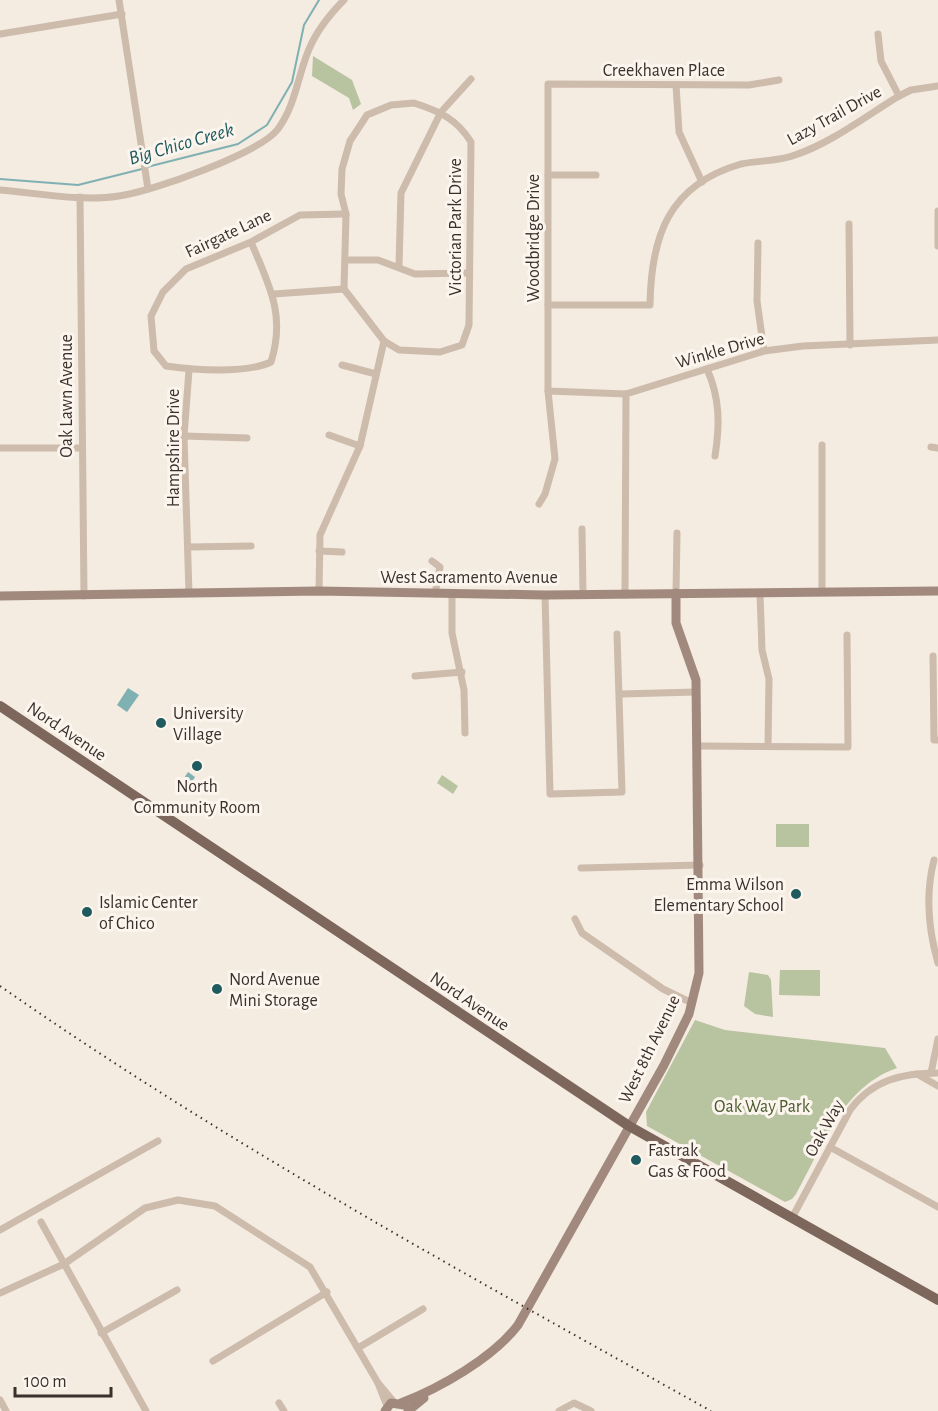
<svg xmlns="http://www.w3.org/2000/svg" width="938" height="1411" viewBox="0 0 938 1411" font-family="'Alegreya Sans',sans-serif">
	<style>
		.green { fill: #b8c4a0 }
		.water { fill: #7fb0b2 }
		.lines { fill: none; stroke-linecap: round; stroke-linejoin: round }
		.stream { stroke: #7fb0b2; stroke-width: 2 }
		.street { stroke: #cdbbac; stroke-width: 7 }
		.secondary { stroke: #a18a7d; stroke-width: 9 }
		.primary { stroke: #7d675c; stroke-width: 10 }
		.rail { stroke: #3b302b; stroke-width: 2; stroke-dasharray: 1.5 4.5; stroke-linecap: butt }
		.poi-dot { fill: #1f5a5e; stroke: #fbf5ee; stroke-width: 2 }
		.labels { text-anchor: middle; stroke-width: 6; stroke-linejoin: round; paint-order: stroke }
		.street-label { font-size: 18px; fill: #3b302b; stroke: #fbf5ee }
		.poi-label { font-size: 18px; fill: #3b302b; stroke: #fbf5ee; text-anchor: start }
		.park-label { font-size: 18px; fill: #4a5a2e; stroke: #fbf5ee }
		.water-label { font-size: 20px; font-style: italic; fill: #1f5a5e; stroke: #fbf5ee }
	</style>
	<rect width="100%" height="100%" fill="#f4ebe1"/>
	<g class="green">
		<polygon points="313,56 352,80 361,104 353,110 349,98 312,76"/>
		<polygon points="442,775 458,786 453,794 437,783"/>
		<rect x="776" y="824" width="33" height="23"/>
		<polygon points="780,970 820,970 820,996 779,995"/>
		<polygon points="749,972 768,975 771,980 773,1017 755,1014 744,1006"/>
		<path d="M695,1020L725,1030L885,1048L897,1068C842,1087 823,1146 796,1194L792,1199L785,1202L647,1126L646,1112Z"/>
	</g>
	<g class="water">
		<polygon points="128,688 139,695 127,712 117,705"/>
		<polygon points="188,772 195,777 186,791 179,786"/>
	</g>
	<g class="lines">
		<g class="stream">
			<polyline points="147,167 238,144 267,125 292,82 304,25 319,0"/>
			<polyline points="0,179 78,185 142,169"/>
		</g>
		<g class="street">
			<polyline points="119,0 148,189"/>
			<polyline points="0,34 122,14"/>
			<polyline points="878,34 881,61 899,96"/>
			<polyline points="676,85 679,132 702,182"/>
			<path d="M414,103C439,111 457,119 471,142L469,325L462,345L440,352L399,350L384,341L344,289L346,214L341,194L342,169L350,141L367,115L391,105Z"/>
			<polyline points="548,175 596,175"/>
			<path d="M0,190C38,193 81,202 119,196C151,192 260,153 278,129C294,107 297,82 306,57C313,36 328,16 344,0"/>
			<polyline points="80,197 84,596"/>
			<polyline points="938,211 938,246"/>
			<polyline points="849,224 850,345"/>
			<path d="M251,242C269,285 286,315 271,362C245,374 194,370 166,366L154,351L151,316L163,292L186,269L251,242L300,215L346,214"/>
			<polyline points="758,243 757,301 764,351"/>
			<polyline points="346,260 378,260 415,274 469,273"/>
			<polyline points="399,266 401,193 441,112 471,79"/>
			<polyline points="274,294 344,289"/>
			<path d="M548,305H650C651,237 668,185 741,164C759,160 777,162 795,155C831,143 866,116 899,96L911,90L938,86"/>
			<polyline points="342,365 376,374"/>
			<path d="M707,369C720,398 720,425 715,456"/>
			<polyline points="189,370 184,436 189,593"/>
			<polyline points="548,391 626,394 764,351 803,346 938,340"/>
			<polyline points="329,435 360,446"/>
			<polyline points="184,436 247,438"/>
			<polyline points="931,447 938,448"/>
			<polyline points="0,448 80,448"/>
			<polyline points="539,504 545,494 555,459 548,391 548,84 749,85 779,80"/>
			<polyline points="582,529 583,594"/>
			<polyline points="189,547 251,546"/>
			<polyline points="319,551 342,552"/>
			<polyline points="432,561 440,567 435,594"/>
			<polyline points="319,591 320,535 360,446 384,341"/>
			<polyline points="822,591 822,445"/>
			<polyline points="676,593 677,533"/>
			<polyline points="760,594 762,650 769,679 768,746"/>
			<polyline points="452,595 452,633 464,690 465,733"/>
			<polyline points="545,595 550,794 622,792 617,634"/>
			<polyline points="625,595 626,394"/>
			<polyline points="933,656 934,740 938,740"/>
			<polyline points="415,676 462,672"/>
			<polyline points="621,694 696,692"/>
			<polyline points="698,746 848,747 847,635"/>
			<path d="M934,860C925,895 928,928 938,963"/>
			<polyline points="581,868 700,865"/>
			<polyline points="575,919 582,933 663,989 692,1003"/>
			<polyline points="931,1073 938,1039"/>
			<polyline points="917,1074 938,1086"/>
			<polyline points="830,1147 938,1207"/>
			<path d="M793,1216L850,1110C872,1080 902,1073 938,1073"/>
			<polyline points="41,1222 146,1411"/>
			<polyline points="0,1230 158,1141"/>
			<polyline points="0,1293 64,1264 145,1208 178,1200 215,1206 310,1267 378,1383 387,1406"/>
			<polyline points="101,1333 177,1290"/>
			<polyline points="358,1348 423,1309"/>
			<polyline points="213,1361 327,1292"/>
			<polyline points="378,1383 394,1402"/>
			<polyline points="0,1400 6,1411"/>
			<polyline points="279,1403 284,1411"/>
			<polyline points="559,1411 574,1403 591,1411"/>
		</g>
		<g class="secondary">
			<polyline points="0,596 319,591 545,595 938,591"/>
			<path d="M401,1403C440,1388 493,1358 518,1325L664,1065L689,1014L699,973L696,680L676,623V593"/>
			<polyline points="385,1411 391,1403 404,1405"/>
			<polyline points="408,1411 424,1398"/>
		</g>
		<polyline class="primary" points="0,706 629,1126 938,1300"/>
		<path class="rail" d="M0,986C228,1145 469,1276 711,1411"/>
	</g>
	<g class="poi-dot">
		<circle cx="161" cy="723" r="6"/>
		<circle cx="197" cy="766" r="6"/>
		<circle cx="796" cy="894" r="6"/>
		<circle cx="87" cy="912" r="6"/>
		<circle cx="217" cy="989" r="6"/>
		<circle cx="636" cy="1160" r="6"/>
	</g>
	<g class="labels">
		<g class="street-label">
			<text x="664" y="76">Creekhaven Place</text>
			<text transform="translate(834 115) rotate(-29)" y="6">Lazy Trail Drive</text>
			<text transform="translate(455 227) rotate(-90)" y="6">Victorian Park Drive</text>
			<text transform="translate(228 233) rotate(-25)" y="6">Fairgate Lane</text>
			<text transform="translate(533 238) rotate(-90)" y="6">Woodbridge Drive</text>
			<text transform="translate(720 350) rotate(-16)" y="6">Winkle Drive</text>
			<text transform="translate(66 396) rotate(-90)" y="6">Oak Lawn Avenue</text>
			<text transform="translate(173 448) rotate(-90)" y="6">Hampshire Drive</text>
			<text x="469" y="583">West Sacramento Avenue</text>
			<text transform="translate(67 731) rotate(34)" y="6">Nord Avenue</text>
			<text transform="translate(470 1001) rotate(34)" y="6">Nord Avenue</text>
			<text transform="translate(649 1049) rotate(-64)" y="6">West 8th Avenue</text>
			<text transform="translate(824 1128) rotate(-61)" y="6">Oak Way</text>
		</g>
		<g class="poi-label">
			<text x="173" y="719">University<tspan x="173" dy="21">Village</tspan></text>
			<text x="197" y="792" text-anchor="middle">North<tspan x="197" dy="21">Community Room</tspan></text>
			<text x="784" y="890" text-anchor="end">Emma Wilson<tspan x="784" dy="21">Elementary School</tspan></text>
			<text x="99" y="908">Islamic Center<tspan x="99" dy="21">of Chico</tspan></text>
			<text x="229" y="985">Nord Avenue<tspan x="229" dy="21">Mini Storage</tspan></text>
			<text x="648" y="1156">Fastrak<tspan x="648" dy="21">Gas &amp; Food</tspan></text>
		</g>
		<g class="park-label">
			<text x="762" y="1112">Oak Way Park</text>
		</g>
		<g class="water-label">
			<text transform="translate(181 143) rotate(-16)" y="7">Big Chico Creek</text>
		</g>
	</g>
	<path d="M15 1387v9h96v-9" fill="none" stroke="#3b302b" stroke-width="3"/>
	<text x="24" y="1387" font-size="18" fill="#3b302b" stroke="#fbf5ee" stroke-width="4.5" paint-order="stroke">100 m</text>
</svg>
